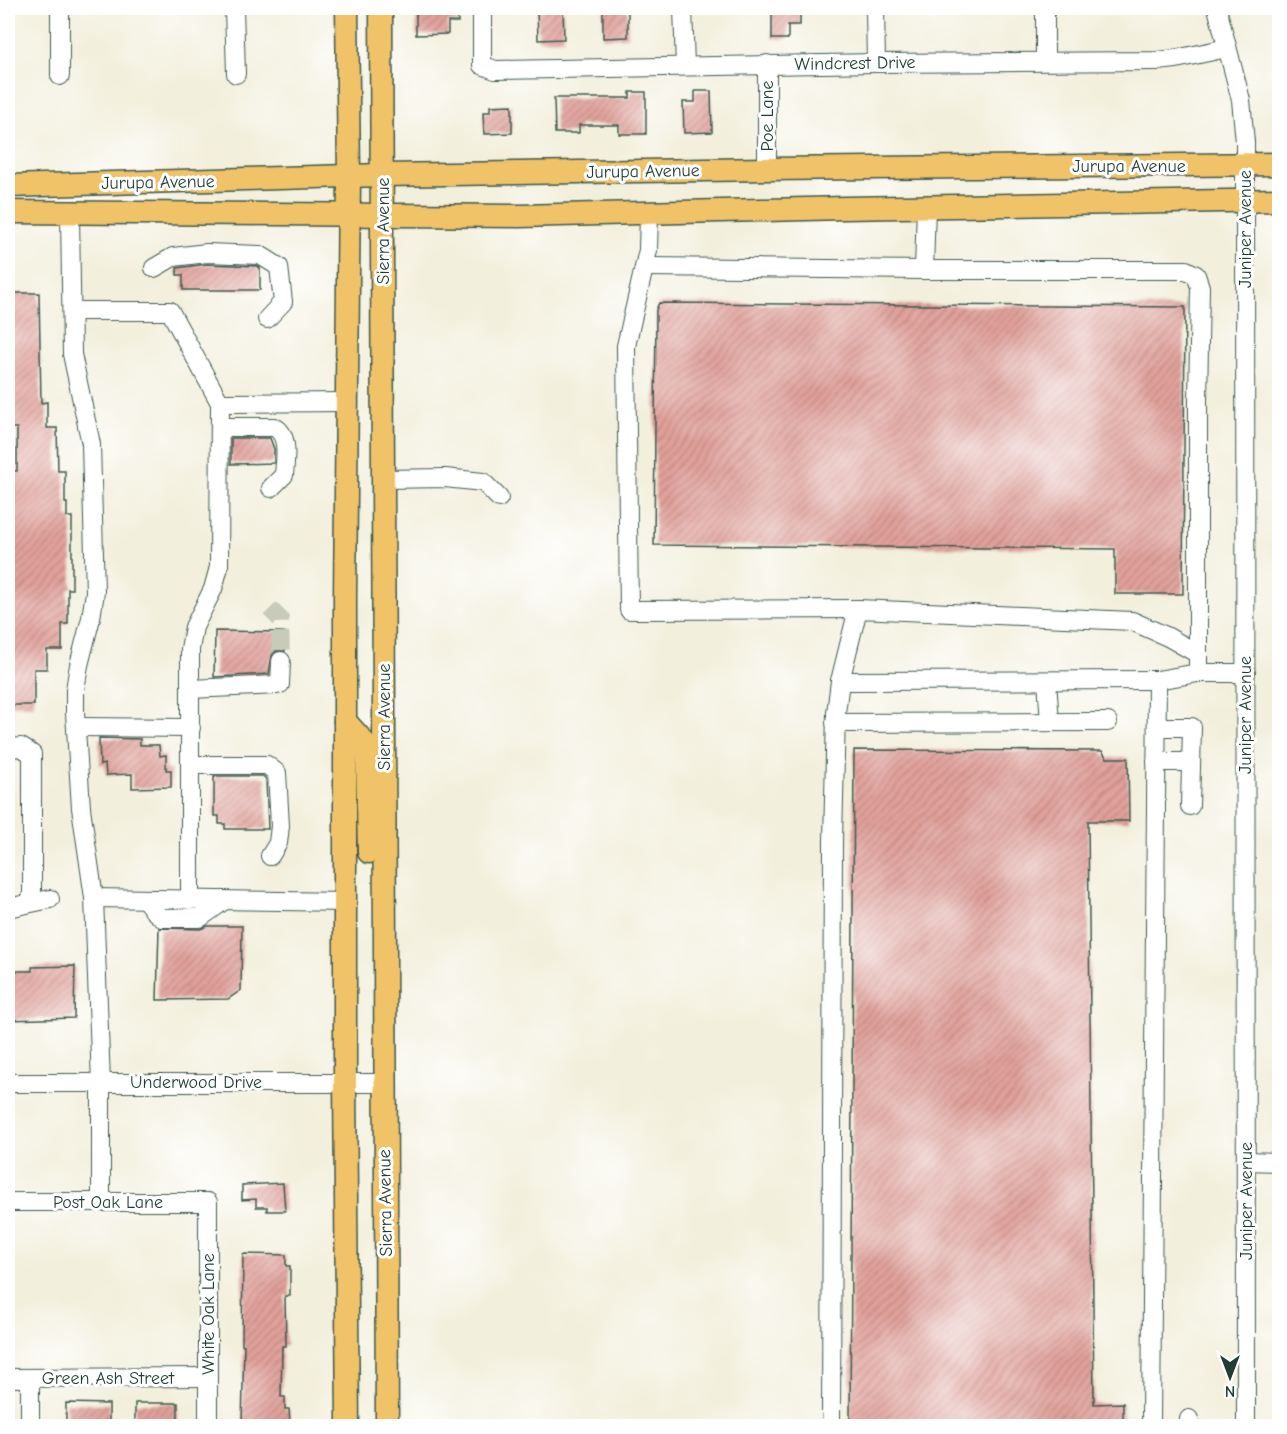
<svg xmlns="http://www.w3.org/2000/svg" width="1287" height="1434" viewBox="0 0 1287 1434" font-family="'Comic Neue',sans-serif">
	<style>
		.building { fill: url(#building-hatch) }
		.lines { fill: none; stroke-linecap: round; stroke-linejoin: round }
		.minor-tunnel { stroke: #c8cbba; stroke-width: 18; stroke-dasharray: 18 9; stroke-linecap: butt }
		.minor-casing { stroke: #3f584d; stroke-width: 20 }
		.major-casing { stroke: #3f584d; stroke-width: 25 }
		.minor { stroke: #fff; stroke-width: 18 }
		.major { stroke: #f0c369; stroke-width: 22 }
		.labels { text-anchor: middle; stroke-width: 6; stroke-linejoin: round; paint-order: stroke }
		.street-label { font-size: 18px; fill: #1f3d34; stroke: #fff }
	</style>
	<defs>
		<pattern id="building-hatch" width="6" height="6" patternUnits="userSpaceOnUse" patternTransform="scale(1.5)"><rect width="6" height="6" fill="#e2a19b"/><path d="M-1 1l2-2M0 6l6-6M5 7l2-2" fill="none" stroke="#b7847f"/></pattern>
	</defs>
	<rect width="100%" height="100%" fill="#fff"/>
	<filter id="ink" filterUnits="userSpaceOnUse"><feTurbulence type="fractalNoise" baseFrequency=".0167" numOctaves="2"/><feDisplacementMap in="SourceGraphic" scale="12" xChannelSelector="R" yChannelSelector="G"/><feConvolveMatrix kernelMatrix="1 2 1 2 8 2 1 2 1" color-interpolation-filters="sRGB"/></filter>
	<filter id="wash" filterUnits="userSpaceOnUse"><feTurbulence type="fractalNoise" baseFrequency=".008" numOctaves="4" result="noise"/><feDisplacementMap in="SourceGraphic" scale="24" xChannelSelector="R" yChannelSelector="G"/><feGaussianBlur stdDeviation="1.35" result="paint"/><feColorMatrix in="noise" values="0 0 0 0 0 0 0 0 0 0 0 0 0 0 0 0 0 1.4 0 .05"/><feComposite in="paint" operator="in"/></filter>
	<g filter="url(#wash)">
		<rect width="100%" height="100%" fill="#f2efdc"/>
		<g id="blocks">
			<g class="building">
				<polygon points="416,8 458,8 458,22 448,22 448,34 416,35"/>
				<polygon points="537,8 563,8 564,39 538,40"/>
				<polygon points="610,8 628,8 628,37 603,38 603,10 610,10"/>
				<polygon points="772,8 800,8 800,25 788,25 788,39 772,39"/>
				<polygon points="695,91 711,91 712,132 684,133 683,102 695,102"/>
				<polygon points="630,92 646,92 646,134 619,134 619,125 579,125 579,133 555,133 554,98 630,98"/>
				<polygon points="512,105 512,133 484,134 483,112 490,112 490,106"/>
				<polygon points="207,264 257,266 260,268 260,290 183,290 183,275 177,275 177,268"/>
				<polygon points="8,293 39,293 41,403 47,402 47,428 57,428 58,471 65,471 65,503 67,503 67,517 72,517 72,589 68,589 68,624 62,624 62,650 47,650 47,669 34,669 34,705 8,705 8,471 17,471 17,428 8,428"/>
				<polygon points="659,303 1185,307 1183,594 1115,594 1115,549 654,545 656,310"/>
				<polygon points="231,438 270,438 274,449 274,463 231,464"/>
				<polygon points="215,631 285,632 285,651 276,651 272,655 269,674 214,677"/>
				<polygon points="99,738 140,739 140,745 159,745 160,756 166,755 166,770 171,770 171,787 132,788 132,774 106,775 105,764 100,765"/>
				<polygon points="854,750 1102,751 1107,758 1128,758 1129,821 1088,821 1094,1404 1123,1403 1123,1426 850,1426"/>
				<polygon points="214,776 263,776 266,779 268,829 225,829 225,824 219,824 219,816 214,816"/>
				<polygon points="208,926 242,926 241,990 228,999 157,1000 159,928 200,929"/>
				<polygon points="75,966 74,1018 8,1020 8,971 32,971 32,967"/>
				<polygon points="283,1183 285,1211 267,1211 267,1207 256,1207 256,1199 242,1200 242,1185"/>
				<polygon points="243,1254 286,1255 286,1266 290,1266 290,1296 285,1296 286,1346 282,1346 281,1397 285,1397 285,1409 289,1409 290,1423 242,1424 244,1345 242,1345"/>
				<polygon points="66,1403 109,1404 109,1426 66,1426"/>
				<rect x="135" y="1403" width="43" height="23"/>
			</g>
		</g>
	</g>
	<g filter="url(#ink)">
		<use href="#blocks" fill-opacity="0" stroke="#3f584d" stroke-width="1.5"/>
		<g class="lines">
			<polyline class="minor-tunnel" points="270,609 280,619 281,661"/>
			<g class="minor-casing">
				<g id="minor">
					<polyline points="60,8 60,76"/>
					<polyline points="234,8 236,74"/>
					<polyline points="482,8 482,65 495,70 876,63 1157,61 1176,59 1227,48"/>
					<polyline points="683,8 685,66"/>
					<polyline points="875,8 876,63"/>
					<polyline points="1045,8 1045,61"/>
					<polyline points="1217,8 1241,100 1245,142 1246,1426"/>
					<polyline points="767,64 767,169"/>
					<polyline points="926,206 924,270 1186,270 1196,275 1200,287 1198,401 1198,673 1246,673"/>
					<polyline points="70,213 72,354 91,444 95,592 91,618 79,665 75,690 75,713 81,808 94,898 101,1083 101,1202"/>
					<polyline points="649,214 648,250 626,346 629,610 858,609"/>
					<polyline points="645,267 924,270"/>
					<polyline points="154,268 173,257 207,253 260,255 279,267 283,302 267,319"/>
					<polyline points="72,311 170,311 220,403 219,567 213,589 194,627 190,649 190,900"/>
					<polyline points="220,403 347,402"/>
					<path d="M220,427H274C290,434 285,461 284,475L271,488"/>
					<polyline points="384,479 445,478 483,482 499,498"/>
					<polyline points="840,681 858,609 1132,621 1168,637 1198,654"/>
					<polyline points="1047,681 1050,722"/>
					<polyline points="190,689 277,685 280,684 281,661"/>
					<polyline points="835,723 1108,722"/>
					<polyline points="77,727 191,728"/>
					<polyline points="1157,727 1192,727 1190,806"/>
					<polyline points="8,748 21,747 32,754 32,902"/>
					<polyline points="1156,762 1191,762"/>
					<polyline points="191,765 267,765 277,773 280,826 278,843 270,856"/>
					<polyline points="94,898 346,902"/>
					<polyline points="145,899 154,911 162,918 200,918 225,900"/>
					<polyline points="8,908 50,899"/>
					<polyline points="8,1083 384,1083"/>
					<polyline points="1246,1161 1280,1162"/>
					<polyline points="8,1202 208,1202 208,1426"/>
					<polyline points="8,1378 208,1377"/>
					<polyline points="30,1378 30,1426"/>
					<polyline points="1189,1419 1190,1426"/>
					<polyline points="831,1426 833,841 836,713 840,681 1157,680"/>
					<polyline points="1151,1426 1157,680 1198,673"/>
				</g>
			</g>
			<g class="major-casing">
				<g id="major">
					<polyline points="347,8 349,177 345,600 345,1083 348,1426"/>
					<path d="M381,8C386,480 382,954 387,1426"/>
					<polyline points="8,186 382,175 767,169 1280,164"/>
					<polyline points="8,212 519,216 845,208 1280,200"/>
					<polyline points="345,721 363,741 367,755 369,852"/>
				</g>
			</g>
			<use href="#minor" class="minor"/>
			<use href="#major" class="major"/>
		</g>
	</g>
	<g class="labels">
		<g class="street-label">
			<text transform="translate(855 63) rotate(-1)" y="6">Windcrest Drive</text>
			<text transform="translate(767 116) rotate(-90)" y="6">Poe Lane</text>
			<text x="1129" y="172">Jurupa Avenue</text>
			<text transform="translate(643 171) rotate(-1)" y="6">Jurupa Avenue</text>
			<text transform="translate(158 182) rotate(-1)" y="6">Jurupa Avenue</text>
			<text transform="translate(1245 229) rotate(-90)" y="6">Juniper Avenue</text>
			<text transform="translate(383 231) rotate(-90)" y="6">Sierra Avenue</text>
			<text transform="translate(1245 715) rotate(-90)" y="6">Juniper Avenue</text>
			<text transform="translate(384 717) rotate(-90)" y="6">Sierra Avenue</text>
			<text x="196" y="1088">Underwood Drive</text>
			<text transform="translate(1246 1201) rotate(-90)" y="6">Juniper Avenue</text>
			<text x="108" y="1208">Post Oak Lane</text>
			<text transform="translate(385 1203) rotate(-91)" y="6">Sierra Avenue</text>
			<text transform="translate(208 1314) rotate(-90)" y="6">White Oak Lane</text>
			<text x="108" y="1384">Green Ash Street</text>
		</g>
	</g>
	<rect width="1287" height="1434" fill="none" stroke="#fff" stroke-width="30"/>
	<g transform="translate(1230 1377) rotate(180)" stroke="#ffffff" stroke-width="4.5" paint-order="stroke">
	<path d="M0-4.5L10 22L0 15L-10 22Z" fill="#1f3d34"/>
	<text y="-9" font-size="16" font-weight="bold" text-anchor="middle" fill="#1f3d34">N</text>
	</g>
</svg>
